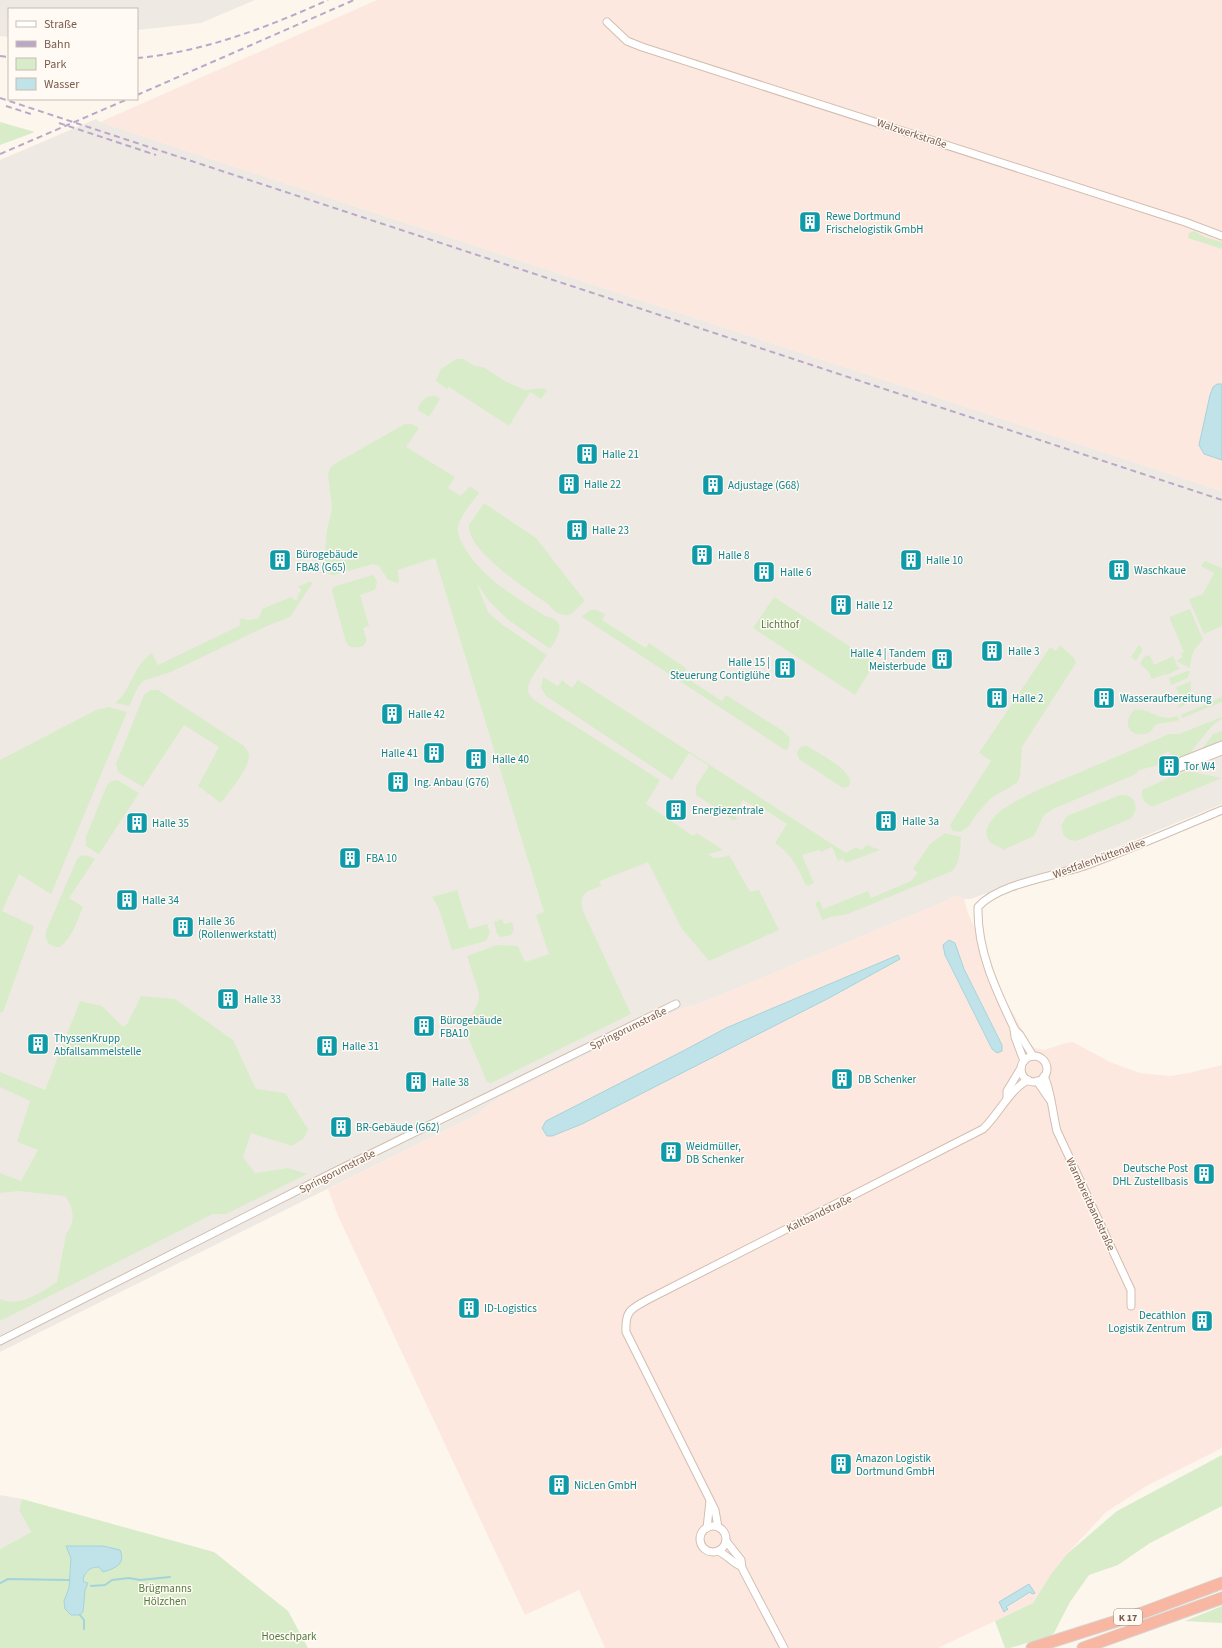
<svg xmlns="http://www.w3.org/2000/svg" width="1222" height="1648" viewBox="0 0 1222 1648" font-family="'Source Sans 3',sans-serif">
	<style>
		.commercial { fill: #fde8e0 }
		.industrial { fill: #efe9e4 }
		.green { fill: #d8ecc9; fill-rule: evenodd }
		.water { fill: #bfe3e8; stroke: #a5d3da }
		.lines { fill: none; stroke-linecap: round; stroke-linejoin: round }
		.stream { stroke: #a5d3da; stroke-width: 2 }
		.minor-tunnel { stroke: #dcd0c4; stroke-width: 7; stroke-dasharray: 7 3.5; stroke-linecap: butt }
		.minor-casing { stroke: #d1beb0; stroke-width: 9 }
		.highway-casing { stroke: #dad1cd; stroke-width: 13 }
		.minor { stroke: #fff; stroke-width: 7 }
		.highway { stroke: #f7b7a3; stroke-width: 11 }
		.rail { stroke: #b9a8c9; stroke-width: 2; stroke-dasharray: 6 4; stroke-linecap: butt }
		.labels { text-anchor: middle; stroke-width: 3; stroke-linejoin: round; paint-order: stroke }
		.shield { fill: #fffaf3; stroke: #a28b7f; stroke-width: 1 }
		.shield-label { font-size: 10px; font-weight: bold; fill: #7a5c4d }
		.street-label { font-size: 11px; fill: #7a5c4d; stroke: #fffaf3 }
		.culture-label { font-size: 11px; fill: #0d838f; stroke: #fffaf3; text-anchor: start }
		.park-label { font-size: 11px; fill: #537a41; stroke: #fffaf3 }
	</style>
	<rect width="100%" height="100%" fill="#fdf6ec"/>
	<g class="commercial">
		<polygon points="377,0 1222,0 1222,491 405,223 100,122"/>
		<polygon points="957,896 964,899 968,913 997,978 1004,998 1030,1043 1035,1048 1044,1050 1066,1043 1073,1042 1110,1062 1140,1073 1170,1076 1189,1073 1222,1065 1222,1448 1148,1485 1106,1512 1067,1554 1051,1574 1033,1603 938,1648 605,1648 579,1590 525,1615 338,1216 328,1189 476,1115 491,1103 503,1096 683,1008 699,1004 948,900 951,897"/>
	</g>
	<g class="industrial">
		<polygon points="0,0 255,0 201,23 137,30 137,9 9,9 9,37 0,36"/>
		<polygon points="96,119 100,122 405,223 1222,491 1222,804 1067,868 1034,875 971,899 964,899 957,896 951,897 948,900 699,1004 683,1008 503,1096 491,1103 476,1115 0,1352 0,160"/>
		<polygon points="0,1495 22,1499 19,1510 31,1532 0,1549"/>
	</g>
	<g class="green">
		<polygon points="0,122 35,132 0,145"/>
		<polygon points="1194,231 1205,237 1222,242 1222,249 1188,238 1189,233"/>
		<polygon points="456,359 463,359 475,366 483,367 507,382 525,390 543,388 547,390 541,399 530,392 509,426 449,387 447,389 436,381 441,369"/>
		<path d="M429,396H436L440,399L429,417L418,410C419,403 423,399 429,396Z"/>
		<path d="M405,424H412L419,428L406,447L455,477L448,488L461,496L470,486L479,493C472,503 461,514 458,527C457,532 459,536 461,541C478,576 514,596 545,616C568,620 559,636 550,649L507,619L489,601L477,584L488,612L503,625L547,655C542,663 528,680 528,689C527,693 531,696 534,700L660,780L646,804L693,836L697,833L723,850L708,854L713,858L724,857L729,855L750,892L759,890L779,930L709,961L682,929L648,862L600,881L601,886C586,891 578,894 583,911L631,1014L491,1083L487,1082L465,1030L479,1000V993L467,956L497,945L518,946L525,962L549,954L536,915L544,912L435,558L398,570L399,582L397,583L388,580L379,566L373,564L334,575L329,574L323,568L322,553H325L327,530L332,509L328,474L330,468L336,463Z"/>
		<path d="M484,503L536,538L585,601C580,605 576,611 571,614C563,618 553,611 549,605C528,590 467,551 469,525Z"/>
		<polygon points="1205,561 1222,568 1222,626 1204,634 1189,599 1203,594 1214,573 1201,566"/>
		<path d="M373,575L377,581L376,588L372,591L360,595L369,626L363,628L367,640C364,648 358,648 350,647L346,642L332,591L333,587Z"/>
		<path d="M309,582H313L290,617L267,626L171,672L143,681L138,687L129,706L115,703C126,694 127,687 134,675C138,666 144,659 152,653L158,665L241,625L239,621L242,618C248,621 252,620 259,618L262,609L291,597L294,600H297L298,594L301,592L300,588L297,587Z"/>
		<polygon points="774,597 875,663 855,695 753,628"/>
		<path d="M1190,609L1203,640C1193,650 1192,653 1190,668L1178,662L1177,660L1183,657L1181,653L1184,652L1169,617Z"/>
		<polygon points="592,610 597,610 605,614 602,620 646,648 649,643 687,669 682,675 722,701 726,695 783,731 790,738 788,749 785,750 582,617 587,612"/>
		<polygon points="1060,645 1074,658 1076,663 1022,747 1020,775 1017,783 991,798 976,815 969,826 961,832 953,831 950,825 991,761 979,753 1050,647 1056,651"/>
		<polygon points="1138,646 1141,646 1142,651 1136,661 1131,657"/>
		<polygon points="1150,655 1154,665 1173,656 1178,667 1181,668 1167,675 1166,674 1152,679 1148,671 1140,664 1144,657"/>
		<polygon points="1187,671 1190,671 1188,678 1171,685 1169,678"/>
		<path d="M543,677L558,686L562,680L572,688L578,680L846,853L856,847L861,850L867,845L880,850L846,863L843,859L838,861L832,847L821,852L819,850L802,855L814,883L808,886L805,884C798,867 791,854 775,843L787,824L762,808L760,810L743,800L733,815L738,819L733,820L696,795V786L709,766L689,753L672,780L546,696L541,687Z"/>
		<path d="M1189,682H1191C1191,694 1191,704 1178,708L1181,701L1176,687Z"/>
		<path d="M151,690H158L244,746C247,749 249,753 249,757C248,770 229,792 221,803L198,786L219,747L184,725L143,787L118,772L116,764L144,695Z"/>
		<polygon points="1222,697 1222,702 1182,718 1181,715"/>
		<polygon points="109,707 127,712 51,894 19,874 2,911 34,926 3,1012 0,1013 0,760 96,710"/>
		<path d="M1134,710C1150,707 1158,723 1177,716L1179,720C1171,723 1165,722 1157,724C1153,726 1154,728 1151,731C1144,737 1129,735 1128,725C1127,719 1130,714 1134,710Z"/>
		<path d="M1222,717V718L1211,727L1190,753L1174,761L1169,751L1159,756L1162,764L1139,770L1136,774L1053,809L1044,815L1034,836L1003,850L1002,848C976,840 987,821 1003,809C1024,795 1049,785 1071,776C1104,762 1137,748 1169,734H1179Z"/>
		<polygon points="1222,731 1222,742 1202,749 1213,734"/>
		<path d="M802,746H807C818,753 859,773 848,787L843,788L799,759L797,753L799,749Z"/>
		<path d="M1187,771L1222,778L1154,806C1145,805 1141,799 1142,790L1164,780Z"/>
		<polygon points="117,780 139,793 99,854 86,846 86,837 107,785 112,781"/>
		<path d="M1120,795C1135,793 1141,809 1130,819L1076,841L1070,840L1064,836L1061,826L1067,816Z"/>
		<path d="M945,833L961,837C960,849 961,862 952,871L848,914L830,917L823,920L822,919L815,903L820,901L823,909L868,891L871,898L911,881L918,873L913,869L930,844Z"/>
		<path d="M86,855L95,859L69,898L83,907C77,921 72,938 60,947C49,947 45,942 46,931L77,859L80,856Z"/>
		<polygon points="457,890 469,929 487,924 490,932 486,941 452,950 439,909 432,897"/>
		<polygon points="502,919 504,924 512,922 514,929 511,935 500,937 497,934 494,922"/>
		<path d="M141,996L175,999L233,1040L256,1089L285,1093L308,1129L304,1138L292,1146L251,1133L243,1157L255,1173L288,1168L307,1174L226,1214H213L0,1321V1299C20,1308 41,1292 57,1282L66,1234C76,1221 74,1209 65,1196L18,1191L0,1193V1173L21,1181L38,1150L17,1142L30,1101L0,1087V1072L45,1090L80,1001L102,1006L123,1027L127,1024Z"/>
		<polygon points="1222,1455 1222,1506 1150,1543 1118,1565 1089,1575 1070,1602 1054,1633 1050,1636 1010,1648 1005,1648 995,1621 1033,1603 1051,1574 1067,1554 1117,1511"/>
		<path d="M22,1499L214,1552L288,1611L308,1648H0V1549L31,1532L19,1510ZM66,1546L114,1569C101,1567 88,1564 83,1579L84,1582L88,1583L85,1590L83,1612L64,1601L69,1588L71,1558Z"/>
		<polygon points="1222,1606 1222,1623 1185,1621"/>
	</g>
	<g class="water">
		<polygon points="1217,384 1222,384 1222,460 1204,454 1199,445 1210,395 1213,387"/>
		<polygon points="949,940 955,943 964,969 1002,1045 1002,1051 997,1053 992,1049 945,955 943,945"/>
		<polygon points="898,955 900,959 829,998 582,1124 552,1136 547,1136 542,1128 546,1121 683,1051 726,1028"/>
		<path d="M66,1546H103L120,1550C126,1565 115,1568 103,1572L99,1567C91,1567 86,1570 83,1579L84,1582L88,1583L85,1590L83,1612L80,1615H71L65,1609L64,1601L69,1588L71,1558Z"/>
		<polygon points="1029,1584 1035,1593 1032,1594 1030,1592 1006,1607 1008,1609 1004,1612 999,1602"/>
	</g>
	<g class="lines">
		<g class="stream">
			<polyline points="0,1583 8,1579 69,1580"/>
			<polyline points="91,1586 105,1585 112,1580 129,1578 140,1580 170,1577"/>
			<polyline points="80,1615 84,1620 84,1629"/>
		</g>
		<g class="minor-tunnel">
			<polyline points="1163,768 1174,764"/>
			<polyline points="1166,774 1176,769"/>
		</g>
		<g class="minor-casing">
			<g id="minor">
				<polyline points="607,22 627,41 642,47 1185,222 1222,236"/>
				<polyline points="1174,764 1222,745"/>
				<polyline points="1176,769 1222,751"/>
				<polyline points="1014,1029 1020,1035 1033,1056"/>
				<circle cx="1034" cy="1069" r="13"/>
				<path d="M1024,1061L1015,1037L1014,1028C996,990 977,951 978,907C999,883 1057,876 1087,865C1133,848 1177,829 1222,810"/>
				<path d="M1044,1076C1052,1094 1052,1112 1057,1131L1131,1290V1306"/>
				<polyline points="1037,1081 1050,1100"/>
				<polyline points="1007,1099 1007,1091 1021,1068"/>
				<polyline points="0,1341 334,1172 676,1004"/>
				<circle cx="713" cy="1539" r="13"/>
				<path d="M718,1527L715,1510L626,1332C625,1310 631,1309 649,1299L983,1129C998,1115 1010,1089 1028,1080"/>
				<polyline points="707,1528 710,1501"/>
				<polyline points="726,1541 741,1560 742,1568 784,1648"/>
				<path d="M718,1551C727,1555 734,1564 741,1566"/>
			</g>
		</g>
		<g class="highway-casing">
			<g id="highway">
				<polyline points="1032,1648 1142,1613 1222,1583"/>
				<polyline points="1083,1648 1222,1598"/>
			</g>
		</g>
		<use href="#minor" class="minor"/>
		<use href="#highway" class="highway"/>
		<g class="rail">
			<polyline points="0,56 9,57"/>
			<path d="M137,58C204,52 268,27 328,0"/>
			<polyline points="137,95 354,0"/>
			<polyline points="0,98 1222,500"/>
			<polyline points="6,106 34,115"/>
			<polyline points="59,123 156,155"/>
			<polyline points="0,154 128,99"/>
		</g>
	</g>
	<defs>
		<g id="building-square" transform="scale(1.15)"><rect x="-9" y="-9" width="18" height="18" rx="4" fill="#0f9aa8" stroke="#fffaf3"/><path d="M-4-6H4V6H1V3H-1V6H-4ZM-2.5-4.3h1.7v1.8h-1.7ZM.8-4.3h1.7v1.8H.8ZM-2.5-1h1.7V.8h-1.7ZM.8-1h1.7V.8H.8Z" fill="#fff"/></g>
	</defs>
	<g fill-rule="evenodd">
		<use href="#building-square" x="810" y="222"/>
		<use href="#building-square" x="587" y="454"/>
		<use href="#building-square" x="569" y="484"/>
		<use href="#building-square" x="713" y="485"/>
		<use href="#building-square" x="577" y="530"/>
		<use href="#building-square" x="702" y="555"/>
		<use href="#building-square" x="280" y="560"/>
		<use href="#building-square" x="911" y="560"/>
		<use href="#building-square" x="1119" y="570"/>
		<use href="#building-square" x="764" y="572"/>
		<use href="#building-square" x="841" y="605"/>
		<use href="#building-square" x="992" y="651"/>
		<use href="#building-square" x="942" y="659"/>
		<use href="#building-square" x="785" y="668"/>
		<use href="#building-square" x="997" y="698"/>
		<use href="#building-square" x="1104" y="698"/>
		<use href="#building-square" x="392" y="714"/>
		<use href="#building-square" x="434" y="753"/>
		<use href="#building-square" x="476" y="759"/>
		<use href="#building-square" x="1169" y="766"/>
		<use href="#building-square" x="398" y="782"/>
		<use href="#building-square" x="676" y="810"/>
		<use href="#building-square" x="886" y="821"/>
		<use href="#building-square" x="137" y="823"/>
		<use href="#building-square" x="350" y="858"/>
		<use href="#building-square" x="127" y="900"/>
		<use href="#building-square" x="183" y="927"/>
		<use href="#building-square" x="228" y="999"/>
		<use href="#building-square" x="424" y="1026"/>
		<use href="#building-square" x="38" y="1044"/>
		<use href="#building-square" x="327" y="1046"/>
		<use href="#building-square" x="842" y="1079"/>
		<use href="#building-square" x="416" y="1082"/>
		<use href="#building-square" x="341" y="1127"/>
		<use href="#building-square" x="671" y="1152"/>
		<use href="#building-square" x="1204" y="1174"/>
		<use href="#building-square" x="469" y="1308"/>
		<use href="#building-square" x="1202" y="1321"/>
		<use href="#building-square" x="841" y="1464"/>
		<use href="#building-square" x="559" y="1485"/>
	</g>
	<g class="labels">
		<rect class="shield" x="1114" y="1609" width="28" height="16" rx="3"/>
		<g class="shield-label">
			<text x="1128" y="1621">K 17</text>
		</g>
		<g class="street-label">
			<text transform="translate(912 133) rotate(18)" y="4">Walzwerkstraße</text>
			<text transform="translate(1099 858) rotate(-20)" y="4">Westfalenhüttenallee</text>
			<text transform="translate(628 1028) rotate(-26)" y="4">Springorumstraße</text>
			<text transform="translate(337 1171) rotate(-27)" y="4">Springorumstraße</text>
			<text transform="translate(1091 1204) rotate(65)" y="4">Warmbreitbandstraße</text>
			<text transform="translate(819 1213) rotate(-26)" y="4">Kaltbandstraße</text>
		</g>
		<g class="culture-label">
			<text x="826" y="220">Rewe Dortmund<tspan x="826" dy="13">Frischelogistik GmbH</tspan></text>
			<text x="602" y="458">Halle 21</text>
			<text x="584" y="488">Halle 22</text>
			<text x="728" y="489">Adjustage (G68)</text>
			<text x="592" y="534">Halle 23</text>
			<text x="296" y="558">Bürogebäude<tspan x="296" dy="13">FBA8 (G65)</tspan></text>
			<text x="718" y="559">Halle 8</text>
			<text x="926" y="564">Halle 10</text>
			<text x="1134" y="574">Waschkaue</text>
			<text x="780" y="576">Halle 6</text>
			<text x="856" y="609">Halle 12</text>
			<text x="1008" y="655">Halle 3</text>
			<text x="926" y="657" text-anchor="end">Halle 4 | Tandem<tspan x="926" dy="13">Meisterbude</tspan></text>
			<text x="770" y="666" text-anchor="end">Halle 15 |<tspan x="770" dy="13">Steuerung Contiglühe</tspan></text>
			<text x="1012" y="702">Halle 2</text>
			<text x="1120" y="702">Wasseraufbereitung</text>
			<text x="408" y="718">Halle 42</text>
			<text x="418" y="757" text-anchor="end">Halle 41</text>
			<text x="492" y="763">Halle 40</text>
			<text x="1184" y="770">Tor W4</text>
			<text x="414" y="786">Ing. Anbau (G76)</text>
			<text x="692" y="814">Energiezentrale</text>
			<text x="902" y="825">Halle 3a</text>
			<text x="152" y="827">Halle 35</text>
			<text x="366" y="862">FBA 10</text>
			<text x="142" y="904">Halle 34</text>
			<text x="198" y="925">Halle 36<tspan x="198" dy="13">(Rollenwerkstatt)</tspan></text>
			<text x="244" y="1003">Halle 33</text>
			<text x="440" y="1024">Bürogebäude<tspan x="440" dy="13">FBA10</tspan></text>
			<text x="54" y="1042">ThyssenKrupp<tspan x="54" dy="13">Abfallsammelstelle</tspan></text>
			<text x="342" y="1050">Halle 31</text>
			<text x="858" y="1083">DB Schenker</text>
			<text x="432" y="1086">Halle 38</text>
			<text x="356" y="1131">BR-Gebäude (G62)</text>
			<text x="686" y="1150">Weidmüller,<tspan x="686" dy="13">DB Schenker</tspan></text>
			<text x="1188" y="1172" text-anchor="end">Deutsche Post<tspan x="1188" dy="13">DHL Zustellbasis</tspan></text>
			<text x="484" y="1312">ID-Logistics</text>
			<text x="1186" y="1319" text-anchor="end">Decathlon<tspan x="1186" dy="13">Logistik Zentrum</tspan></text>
			<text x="856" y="1462">Amazon Logistik<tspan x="856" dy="13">Dortmund GmbH</tspan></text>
			<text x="574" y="1489">NicLen GmbH</text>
		</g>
		<g class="park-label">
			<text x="780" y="628">Lichthof</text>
			<text x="165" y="1592">Brügmanns<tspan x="165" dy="13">Hölzchen</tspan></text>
			<text x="289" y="1640">Hoeschpark</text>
		</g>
	</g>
	<rect x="8" y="8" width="130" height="92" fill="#fffaf3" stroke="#cabbb1"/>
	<rect x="16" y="21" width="20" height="6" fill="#ffffff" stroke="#cabbb1"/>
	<text x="44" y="28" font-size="12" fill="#7a5c4d">Straße</text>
	<rect x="16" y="41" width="20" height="6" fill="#b9a8c9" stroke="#cabbb1"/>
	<text x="44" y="48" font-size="12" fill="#7a5c4d">Bahn</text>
	<rect x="16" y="58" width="20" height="12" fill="#d8ecc9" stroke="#cabbb1"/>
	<text x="44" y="68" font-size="12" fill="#7a5c4d">Park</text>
	<rect x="16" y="78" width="20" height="12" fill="#bfe3e8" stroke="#cabbb1"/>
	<text x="44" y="88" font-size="12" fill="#7a5c4d">Wasser</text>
</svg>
